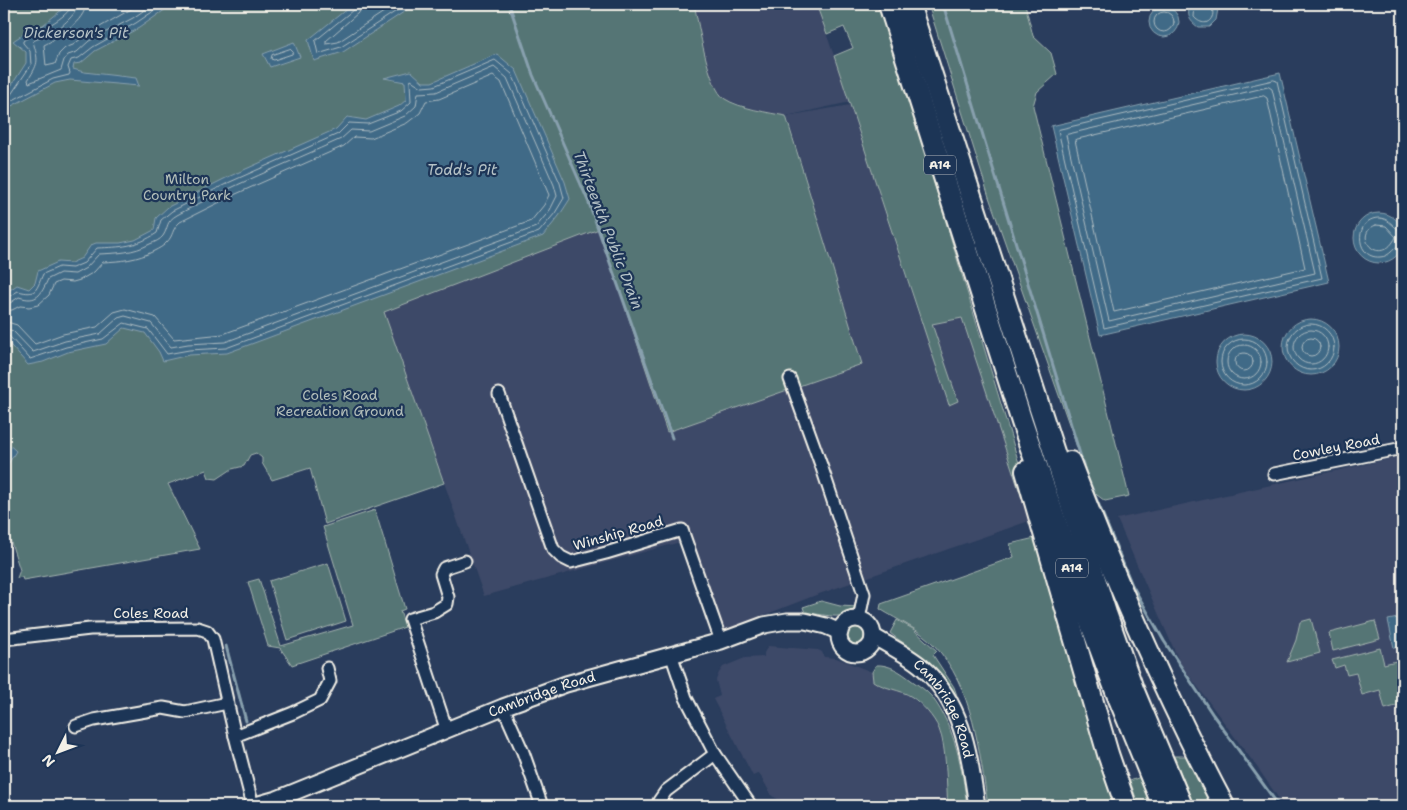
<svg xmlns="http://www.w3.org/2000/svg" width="1407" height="810" viewBox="0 0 1407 810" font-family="'Shantell Sans',sans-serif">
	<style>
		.built { fill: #3e4968 }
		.green { fill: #547575; stroke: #a4b3ae }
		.water { fill: #406a87; stroke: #88a0ae }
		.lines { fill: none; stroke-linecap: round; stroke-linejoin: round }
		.shore { stroke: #acbbc1; stroke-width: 1 }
		.stream { stroke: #88a0ae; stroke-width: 3 }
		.street-casing { stroke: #f4f1e8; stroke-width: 15 }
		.secondary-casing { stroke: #f4f1e8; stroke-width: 19 }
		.highway-casing { stroke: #f4f1e8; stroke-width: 24 }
		.street { stroke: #1d3557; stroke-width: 11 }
		.secondary { stroke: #1d3557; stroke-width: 15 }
		.highway { stroke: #1d3557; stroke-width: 20 }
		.labels { text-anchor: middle; stroke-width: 4.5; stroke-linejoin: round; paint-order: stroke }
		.shield { fill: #1d3557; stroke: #b4b9bc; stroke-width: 1 }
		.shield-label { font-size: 12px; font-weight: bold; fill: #f4f1e8 }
		.park-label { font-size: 14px; fill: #b4bfba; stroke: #1d3557 }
		.street-label { font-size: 14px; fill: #f4f1e8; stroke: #1d3557 }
		.water-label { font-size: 15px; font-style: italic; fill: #b5c2c6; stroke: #1d3557 }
	</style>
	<rect width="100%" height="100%" fill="#2a3d5d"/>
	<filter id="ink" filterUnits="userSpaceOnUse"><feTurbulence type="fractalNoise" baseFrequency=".02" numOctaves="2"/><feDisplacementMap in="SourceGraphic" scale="10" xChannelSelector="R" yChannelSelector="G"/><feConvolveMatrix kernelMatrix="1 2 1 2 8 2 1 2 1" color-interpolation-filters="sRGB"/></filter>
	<g filter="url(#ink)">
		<g class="built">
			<polygon points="694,4 816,4 850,102 786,116 757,110 724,99 710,77"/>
			<polygon points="850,105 922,326 962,318 1029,521 816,595 715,634 680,542 484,596 384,312 599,229 667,432 862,364 787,116"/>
			<polygon points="1403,456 1403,806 1284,806 1257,767 1180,663 1117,519"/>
			<polygon points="768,646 818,650 822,652 824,657 836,658 872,672 873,681 880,686 891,688 910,696 929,713 939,729 943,748 948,806 781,806 780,800 772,796 759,773 753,776 713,699 720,696 716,680 719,673 723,667 745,658 764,657 764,653"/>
		</g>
		<g class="green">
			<path d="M4,4H694C699,25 708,88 725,99C739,108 770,113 786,116L862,364L667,432L599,229L384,312L444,483L325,524L310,468L272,480L262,463V458L256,453L250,455L244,466L232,469L217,479L209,478L206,470L168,484L200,549L23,580L22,577L17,578L20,570L4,521Z"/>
			<polygon points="816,4 880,4 1031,503 1024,505 962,318 932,324 958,401 949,405 834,56 853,48 844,27 827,34"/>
			<polygon points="928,4 1025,4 1033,36 1051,53 1057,74 1037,92 1033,106 1129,496 1105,501 1093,492 989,197"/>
			<polygon points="375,510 405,609 400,611 405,627 292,665 280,648 268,646 248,582 259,579 281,646 353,625 323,527"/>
			<path d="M1039,537L1119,806H988C980,754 973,686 934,645C919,629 899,621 880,609L881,604L1014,557L1010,544Z"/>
			<polygon points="328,563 346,621 287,640 269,581"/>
			<path d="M821,601L840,606L858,607C845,623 822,613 805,613L803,607Z"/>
			<polygon points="1311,619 1320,653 1287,662 1296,640 1300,622"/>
			<path d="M897,620L913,629L937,651L933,655L954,687L961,707C949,686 936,667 916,652C908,645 898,640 890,633Z"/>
			<polygon points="1375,621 1380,639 1333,651 1329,633"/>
			<circle cx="856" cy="636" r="10"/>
			<polygon points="1380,648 1384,664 1400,660 1403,671 1403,704 1385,709 1380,690 1362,695 1356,673 1347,675 1344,665 1335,668 1332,660"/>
			<path d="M876,665C889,664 901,672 911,680C918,685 926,690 932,697C956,729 962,768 967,806H948C946,785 947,748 939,729C934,717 922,704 912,697C900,689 884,689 873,681L872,672Z"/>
			<polygon points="1174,756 1190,756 1216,806 1194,806"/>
			<polygon points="1143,776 1157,806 1139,806 1130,781"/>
		</g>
		<g class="water">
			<polygon points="69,4 173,4 139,28 95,51 81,63 74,64 73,69 84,72 136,78 139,86 70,80 55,83 4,110 4,97 26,63 26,52 13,41 31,29 43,25"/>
			<polygon points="353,4 416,4 343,52 314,61 308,40"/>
			<path d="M1191,4H1215L1218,9L1216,20L1209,27H1198C1189,21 1186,14 1191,4Z"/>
			<circle cx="1164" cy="22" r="15"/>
			<polygon points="294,42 300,57 270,67 263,54"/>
			<polygon points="497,54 516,70 565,182 570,199 559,216 543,236 227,353 189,355 163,361 159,352 145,333 124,328 106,344 68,352 43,362 28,365 4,338 4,294 17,285 29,289 35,283 38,271 58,262 71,263 82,258 91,245 96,243 120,243 135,240 154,230 156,218 168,207 228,177 336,129 347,117 366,120 399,106 406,100 405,82 384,78 411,71 423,82 432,82"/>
			<polygon points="1280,73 1329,282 1100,335 1051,126"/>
			<circle cx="1379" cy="238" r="25"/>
			<circle cx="1311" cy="347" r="28"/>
			<circle cx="1244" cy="362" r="28"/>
			<polygon points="4,440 16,451 4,471"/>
			<polygon points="1403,617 1403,646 1394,648 1388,620"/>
		</g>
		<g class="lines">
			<g class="shore">
				<path d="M72,4C70,18 34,32 23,41V43L30,51L31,65L10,96L11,100H13L53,79L69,75L70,73L68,67L71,60L79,58L93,47L136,23L164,4"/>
				<path d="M78,4C78,14 58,30 48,35C43,38 38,38 33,41C38,61 40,61 28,80L29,83L61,70L64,60L68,55L77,52L89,41L133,18L153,4"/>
				<path d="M86,4C85,21 58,38 44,45L46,66L55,64L59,54L65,48L73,45L86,35L140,4"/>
				<polyline points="355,4 353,10 315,41 318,54 341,47 407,4"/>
				<polyline points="361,4 358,13 326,41 326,44 338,42 396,4"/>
				<path d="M1195,4L1194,17C1199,23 1208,26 1212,17C1214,13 1212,8 1211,4"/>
				<circle cx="1164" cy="22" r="10"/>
				<polygon points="290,49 293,52 292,54 274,60 271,59 272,55"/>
				<polygon points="1274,80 1277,81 1322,278 1104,328 1058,130"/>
				<polygon points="1269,87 1272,89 1315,273 1109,321 1066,135"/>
				<polygon points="1264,96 1267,98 1305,268 1114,312 1075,140"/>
				<path d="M1376,225L1386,226L1396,237C1379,270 1351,234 1376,225Z"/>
				<path d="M1403,231C1394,230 1391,219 1380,218C1354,217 1354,259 1380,257C1391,257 1394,245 1403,244"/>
				<path d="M4,297H8L18,291C37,296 36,290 43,274L59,267L72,268L84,263L97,248C121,247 136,247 157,233L161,220L172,211L230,182L338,134L349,123L368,124L401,111L411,102L410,82L411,80L422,87L434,86L495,60L512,74L560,183L564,198L555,213L539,232L226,348L189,350L167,354L148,329L124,323L103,339L66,347L30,359L9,336L4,335"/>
				<path d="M4,304L10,303L19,297C37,303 41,295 48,279L60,273L75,274L86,268L99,254C118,253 133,253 150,244C155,242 160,240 163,236C169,227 165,222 177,215C230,186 286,164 341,139L351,130L369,131L405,116L416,106L418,93L436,92L494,67L507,78L554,185L557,196L550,210L536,227L225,342L188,344L171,347L151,323L125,316L118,318L100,334L65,341L33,352L13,331L4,328"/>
				<path d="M4,311L12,310L20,306L29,307L38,305L49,295L54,284L61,281L73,282L80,280L94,272L103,262C121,261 137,260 154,251C158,249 164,246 167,242C174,235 171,230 180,222L236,194L344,146L354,137L371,138L407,123L420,113L426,101L439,99L493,76L501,82L549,195L544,205L531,221L223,334L174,339L155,317L125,309L114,312L97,327L63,334L35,344L17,325L4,321"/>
				<circle cx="1311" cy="347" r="23"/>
				<circle cx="1311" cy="347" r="17"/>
				<circle cx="1311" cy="347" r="9"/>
				<circle cx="1244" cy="362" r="23"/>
				<circle cx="1244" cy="362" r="17"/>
				<circle cx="1244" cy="362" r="9"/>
			</g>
			<g class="stream">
				<polyline points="509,4 533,75 589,203 672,438"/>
				<polyline points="943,4 1086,474 1132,585 1164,641 1213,715 1279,806"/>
				<polyline points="226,646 246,721"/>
			</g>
			<g class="street-casing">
				<g id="street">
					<polyline points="790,379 821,465 864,594 859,619"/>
					<polyline points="499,394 553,549 561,557 571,562 606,553 682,530 721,641"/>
					<polyline points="1274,474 1403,448"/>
					<polyline points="4,639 90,629 198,628 207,631 213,639 235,736 253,806"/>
					<polyline points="671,654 686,698 715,754 751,806"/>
					<polyline points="503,707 523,752 542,806"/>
					<polyline points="76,726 94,720 163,708 185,712 227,703"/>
					<polyline points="447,731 410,619 434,612 447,604 448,597 441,574 444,568 465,561"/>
					<polyline points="235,736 293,713 320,700 330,681 327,668"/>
					<polyline points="659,806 659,801 666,791 715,754"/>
				</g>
			</g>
			<g class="secondary-casing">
				<g id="secondary">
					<circle cx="856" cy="636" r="17"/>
					<path id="s1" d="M873,636C889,646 908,655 922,667C964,705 969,754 977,806"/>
					<path id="s2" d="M252,806L277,799L503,707L566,684L721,641L764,625L787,621H805L826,626L840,632"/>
				</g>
			</g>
			<g class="highway-casing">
				<g id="highway">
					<polyline points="889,4 1022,422 1089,619 1117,694 1163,806"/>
					<polyline points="909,4 1106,613 1133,689 1182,806"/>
					<path d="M1070,462C1115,580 1165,695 1224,806"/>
					<polyline points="1026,471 1108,754 1126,806"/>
				</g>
			</g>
			<use href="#street" class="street"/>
			<use href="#secondary" class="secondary"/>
			<use href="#highway" class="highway"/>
		</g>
	</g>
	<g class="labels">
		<g class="shield">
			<rect x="924" y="155.5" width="32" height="19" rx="4"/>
			<rect x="1056" y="558.5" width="32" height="19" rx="4"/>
		</g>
		<g class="shield-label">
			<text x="940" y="169">A14</text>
			<text x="1072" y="572">A14</text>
		</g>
		<g class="park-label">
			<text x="187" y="184">Milton<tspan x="187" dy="16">Country Park</tspan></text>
			<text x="340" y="400">Coles Road<tspan x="340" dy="16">Recreation Ground</tspan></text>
		</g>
		<g class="street-label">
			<text transform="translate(1336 447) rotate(-11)" y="5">Cowley Road</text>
			<text transform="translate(618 533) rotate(-16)" y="5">Winship Road</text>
			<text x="151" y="618">Coles Road</text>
			<text dy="5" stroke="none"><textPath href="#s2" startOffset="311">Cambridge Road</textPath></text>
			<text dy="5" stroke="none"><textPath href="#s1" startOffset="106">Cambridge Road</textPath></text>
		</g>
		<g class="water-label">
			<text x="76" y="38">Dickerson's Pit</text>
			<text x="462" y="175">Todd's Pit</text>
			<text transform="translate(608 230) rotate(69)" y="5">Thirteenth Public Drain</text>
		</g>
	</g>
	<rect width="1407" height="810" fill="none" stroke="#1d3557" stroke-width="20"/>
	<rect x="10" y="10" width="1387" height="790" fill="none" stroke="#f4f1e8" stroke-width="2" filter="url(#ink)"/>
	<g transform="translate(58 752) rotate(228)" stroke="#1d3557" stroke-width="4" paint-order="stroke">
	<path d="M0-4L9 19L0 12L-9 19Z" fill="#f4f1e8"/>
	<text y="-8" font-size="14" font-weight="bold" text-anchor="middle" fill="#f4f1e8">N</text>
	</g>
</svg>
